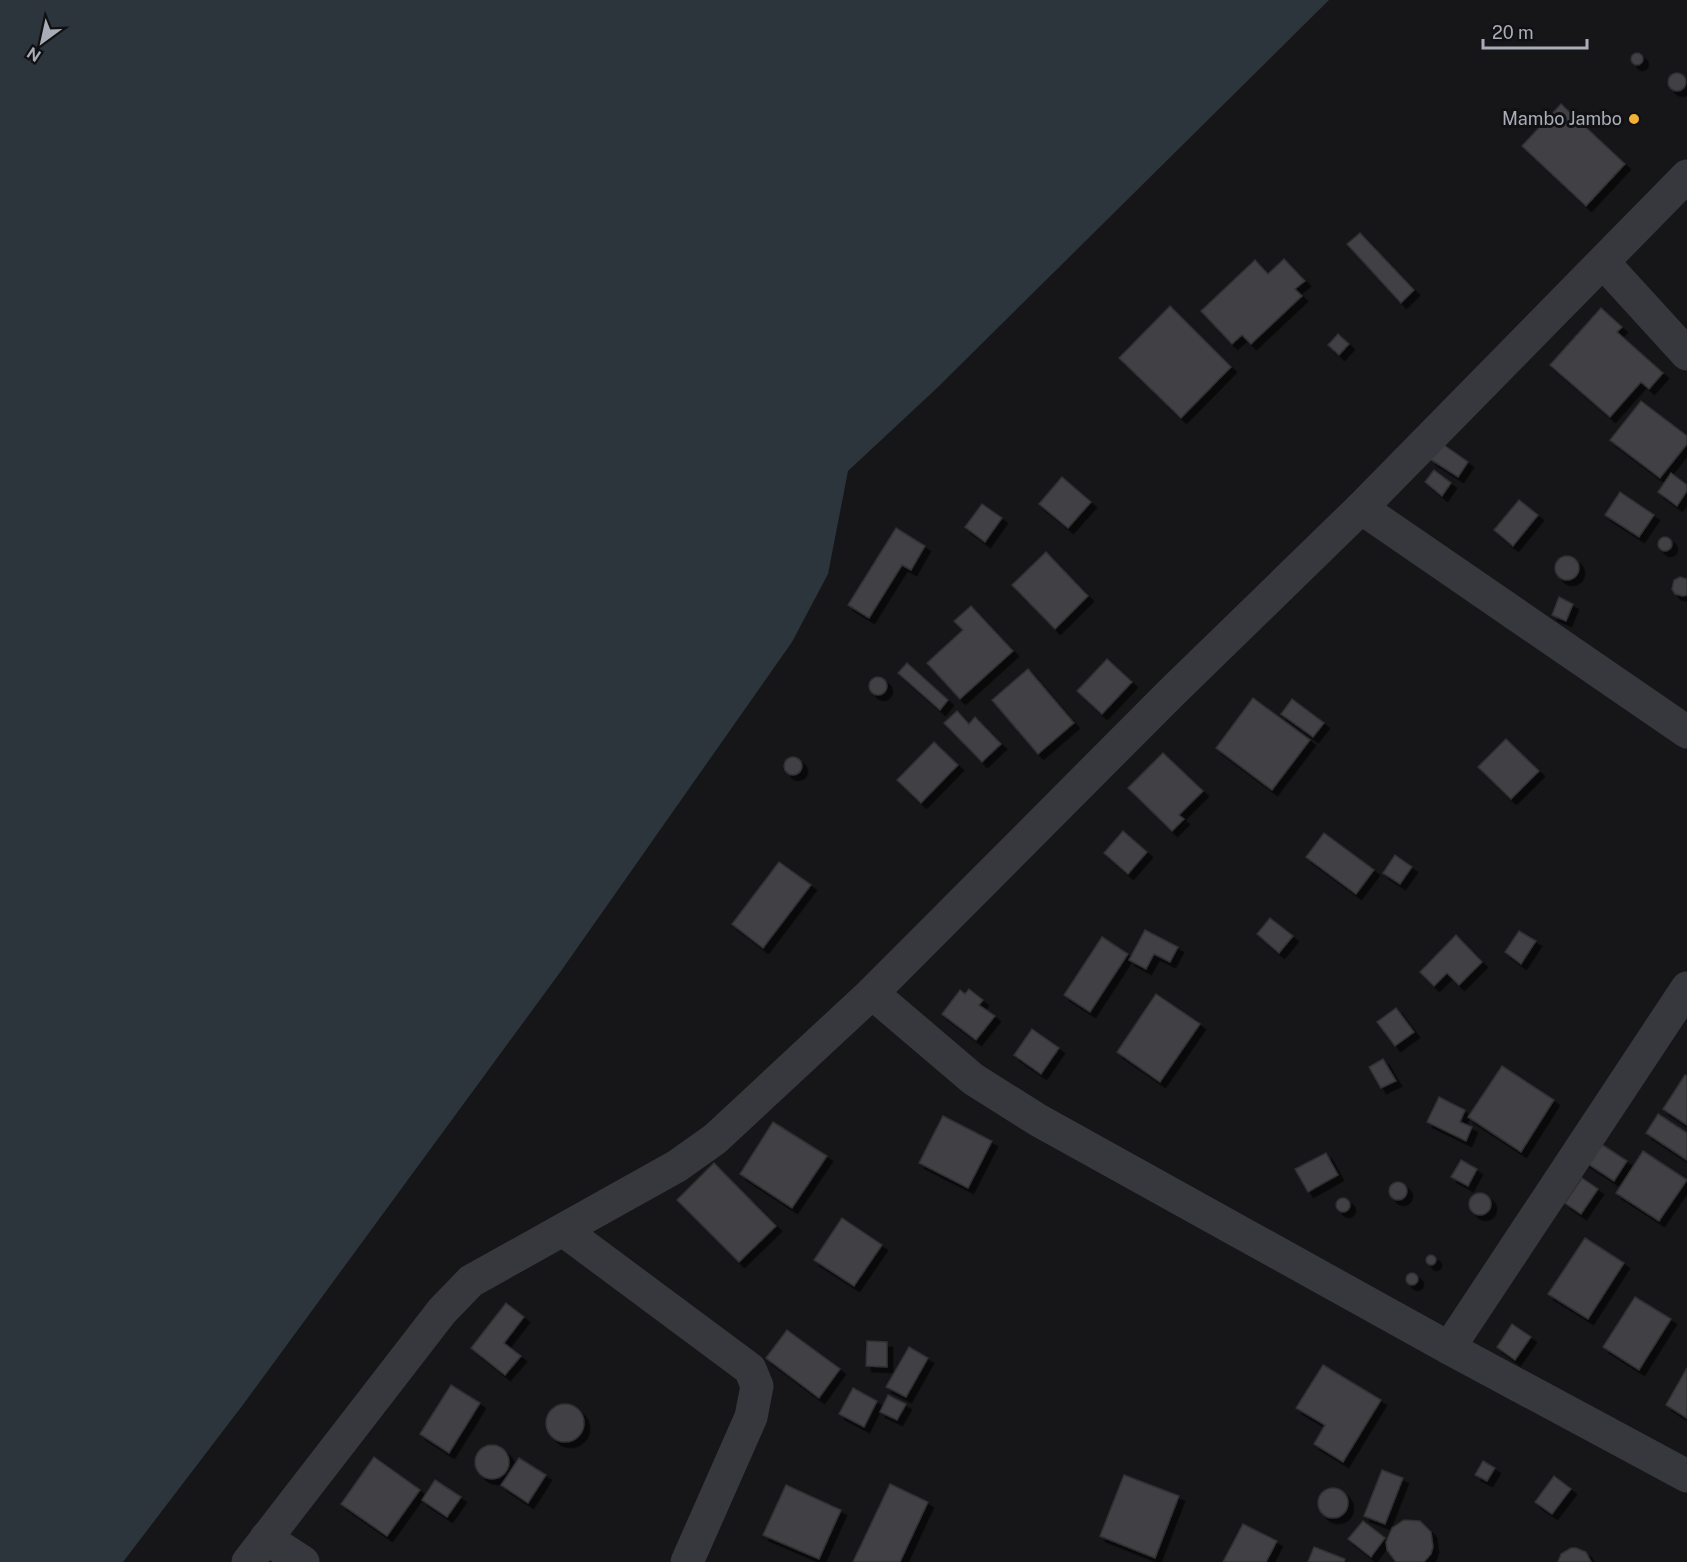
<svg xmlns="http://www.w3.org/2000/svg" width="1687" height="1562" viewBox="0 0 1687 1562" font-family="'Public Sans',sans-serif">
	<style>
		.water { fill: #2c353c }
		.building { fill: #404145; stroke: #303034; stroke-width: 1.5; filter: url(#shadow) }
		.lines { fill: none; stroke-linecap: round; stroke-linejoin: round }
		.minor { stroke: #37383d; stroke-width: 33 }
		.poi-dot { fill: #f2b134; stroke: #111113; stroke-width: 2 }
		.labels { text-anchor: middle; stroke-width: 6; stroke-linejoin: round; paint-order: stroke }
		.poi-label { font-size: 18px; fill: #a8adb8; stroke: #111113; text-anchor: end }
	</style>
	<defs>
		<filter id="shadow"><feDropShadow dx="5.5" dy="5.5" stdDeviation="0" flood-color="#0009"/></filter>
	</defs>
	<rect width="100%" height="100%" fill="#161618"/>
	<polygon class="water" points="0,0 1329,0 937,388 848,471 828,574 792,642 561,971 242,1406 123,1562 0,1562"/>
	<g class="building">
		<circle cx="1637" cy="59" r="6"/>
		<circle cx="1677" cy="82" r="9"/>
		<polygon points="1561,104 1625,164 1586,206 1522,146"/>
		<polygon points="1360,233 1414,290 1401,303 1347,244"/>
		<polygon points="1284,259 1305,281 1295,289 1302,296 1251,344 1242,335 1232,344 1201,311 1255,260 1268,274"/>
		<polygon points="1170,306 1231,367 1181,418 1119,358"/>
		<polygon points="1601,308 1622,327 1617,332 1663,373 1649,389 1641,382 1610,417 1550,365"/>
		<polygon points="1338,334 1349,344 1339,355 1328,345"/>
		<polygon points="1641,401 1687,436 1687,444 1660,478 1610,440"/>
		<polygon points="1441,443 1468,462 1458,477 1430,459"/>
		<polygon points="1434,470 1451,483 1442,496 1425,482"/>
		<polygon points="1671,473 1687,485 1687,491 1677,506 1658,492"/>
		<polygon points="1062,477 1091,502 1068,528 1039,504"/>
		<polygon points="1620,492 1654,515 1639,537 1605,515"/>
		<polygon points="1519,500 1538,515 1513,546 1494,530"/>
		<polygon points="982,504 1002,518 985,542 965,527"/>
		<polygon points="896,528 925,546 911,570 902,565 869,618 848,605"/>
		<circle cx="1665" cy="544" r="7"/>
		<polygon points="1046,552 1088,596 1055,629 1012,585"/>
		<circle cx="1567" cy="568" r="12"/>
		<polygon points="1680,577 1687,579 1687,595 1683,596 1675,594 1672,589 1674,580"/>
		<polygon points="1559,597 1573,604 1566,621 1552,615"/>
		<polygon points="971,606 1013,651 960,699 927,663 963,630 954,621"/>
		<polygon points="1107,659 1132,682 1102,714 1077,691"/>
		<polygon points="907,663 948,700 940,710 898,673"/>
		<polygon points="1028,669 1074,723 1038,754 992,700"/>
		<circle cx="878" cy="686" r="9"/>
		<polygon points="1253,698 1310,740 1272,790 1216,748"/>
		<polygon points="1292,699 1324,723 1313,737 1281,714"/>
		<polygon points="957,711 969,724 975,717 1001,744 982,762 944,723"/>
		<polygon points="1506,739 1539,771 1511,799 1478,767"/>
		<polygon points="934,742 958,765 921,803 897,780"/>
		<polygon points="1163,753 1203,791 1179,815 1184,819 1172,831 1128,788"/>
		<circle cx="793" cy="766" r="9"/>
		<polygon points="1123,831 1147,852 1128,874 1104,853"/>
		<polygon points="1324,833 1374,870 1356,894 1306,857"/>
		<polygon points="1395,855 1412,867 1400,884 1383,873"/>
		<polygon points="779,862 811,885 763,948 732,924"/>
		<polygon points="1270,918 1293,936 1279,953 1257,934"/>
		<polygon points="1145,930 1178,947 1170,962 1154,954 1146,969 1129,960"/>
		<polygon points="1519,931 1536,941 1521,964 1505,952"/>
		<polygon points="1456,935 1482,962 1459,985 1447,973 1434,986 1420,972"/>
		<polygon points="1102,937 1128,954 1090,1012 1064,995"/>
		<polygon points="969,989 983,1000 979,1005 995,1016 976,1040 942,1014 960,990 965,994"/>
		<polygon points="1156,994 1200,1024 1160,1082 1117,1052"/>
		<polygon points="1396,1008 1414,1032 1395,1046 1377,1022"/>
		<polygon points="1032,1029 1059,1048 1041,1074 1014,1055"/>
		<polygon points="1383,1059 1396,1081 1381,1088 1369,1067"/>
		<polygon points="1502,1066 1554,1100 1521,1152 1468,1117"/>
		<polygon points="1685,1075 1687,1076 1687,1125 1663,1109"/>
		<polygon points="1439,1097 1465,1110 1460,1122 1472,1127 1466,1141 1427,1122"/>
		<polygon points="1658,1114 1687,1133 1687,1160 1646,1133"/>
		<polygon points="943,1116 992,1141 968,1188 919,1163"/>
		<polygon points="773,1122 827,1156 792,1208 740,1174"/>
		<polygon points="1595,1140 1627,1161 1614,1181 1582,1160"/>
		<polygon points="1643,1151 1687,1180 1659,1221 1616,1193"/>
		<polygon points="1326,1153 1338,1175 1308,1192 1295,1169"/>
		<polygon points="1461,1160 1477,1169 1468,1186 1451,1177"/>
		<polygon points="714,1163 776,1226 739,1262 677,1200"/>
		<polygon points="1582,1178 1598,1189 1581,1214 1565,1203"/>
		<circle cx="1398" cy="1191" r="9"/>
		<circle cx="1480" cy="1204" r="11"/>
		<circle cx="1343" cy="1205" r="7"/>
		<polygon points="842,1218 882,1245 854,1286 814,1260"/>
		<polygon points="1585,1238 1624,1263 1588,1319 1548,1294"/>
		<circle cx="1431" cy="1260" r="5"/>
		<circle cx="1412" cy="1279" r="6"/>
		<polygon points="1635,1297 1671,1319 1639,1370 1603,1347"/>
		<polygon points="506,1303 524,1317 504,1343 521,1356 505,1375 471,1348"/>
		<polygon points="1512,1324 1531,1337 1515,1360 1497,1347"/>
		<polygon points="787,1330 840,1369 819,1398 766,1358"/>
		<polygon points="867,1341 887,1342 887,1367 866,1366"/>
		<polygon points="909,1347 928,1358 906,1397 886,1387"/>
		<polygon points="1323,1365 1381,1400 1343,1462 1314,1444 1325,1425 1296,1408"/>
		<polygon points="1687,1368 1687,1418 1666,1405"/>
		<polygon points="451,1385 480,1403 449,1453 420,1434"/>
		<polygon points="853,1388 877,1401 864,1427 839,1414"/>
		<polygon points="888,1395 906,1404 897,1420 880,1412"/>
		<circle cx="565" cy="1423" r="19"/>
		<circle cx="492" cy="1462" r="17"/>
		<polygon points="374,1457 420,1490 387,1536 341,1504"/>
		<polygon points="519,1458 546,1475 528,1503 501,1485"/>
		<polygon points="1483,1461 1495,1468 1487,1481 1475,1475"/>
		<polygon points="1382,1470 1403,1478 1385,1524 1364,1516"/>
		<polygon points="1124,1475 1179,1496 1155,1558 1100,1536"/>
		<polygon points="1554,1476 1571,1489 1552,1514 1535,1502"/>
		<polygon points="435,1480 461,1497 447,1517 422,1500"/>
		<polygon points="890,1484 928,1502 900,1562 853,1562"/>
		<polygon points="786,1485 841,1510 819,1559 763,1535"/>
		<circle cx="1333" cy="1503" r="15"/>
		<polygon points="1404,1520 1420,1521 1431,1532 1433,1547 1431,1554 1424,1562 1396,1562 1387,1550 1386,1542 1392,1528"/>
		<polygon points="1363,1521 1385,1538 1371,1557 1348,1539"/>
		<polygon points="1243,1524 1277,1541 1266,1562 1223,1562"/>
		<polygon points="1314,1547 1345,1559 1344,1562 1308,1562"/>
		<polygon points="1571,1548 1576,1548 1586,1552 1591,1562 1558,1562 1561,1554"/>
	</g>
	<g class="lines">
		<g class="minor">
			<polyline points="1603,262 1687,354"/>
			<polyline points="1361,508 1687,732"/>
			<polyline points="872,993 973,1079 1038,1120 1449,1348 1687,1476"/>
			<polyline points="563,1230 750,1369 757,1386 751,1417 687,1562"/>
			<polyline points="1449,1348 1687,988"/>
			<polyline points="266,1538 303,1562"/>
			<polyline points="248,1562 442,1311 471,1281 677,1166 715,1139 872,993 1171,693 1361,508 1687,176"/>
		</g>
	</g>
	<circle class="poi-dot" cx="1634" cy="119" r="6"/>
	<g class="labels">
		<g class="poi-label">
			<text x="1622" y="125">Mambo Jambo</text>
		</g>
	</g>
	<g transform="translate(42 42) rotate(213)" stroke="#111113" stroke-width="4.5" paint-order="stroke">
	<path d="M0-4.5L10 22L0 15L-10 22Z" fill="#a8adb8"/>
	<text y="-9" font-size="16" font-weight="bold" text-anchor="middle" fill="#a8adb8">N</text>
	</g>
	<path d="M1483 39v9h104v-9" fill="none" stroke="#a8adb8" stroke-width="3"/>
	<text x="1492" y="39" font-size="18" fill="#a8adb8" stroke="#111113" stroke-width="4.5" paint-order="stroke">20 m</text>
</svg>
